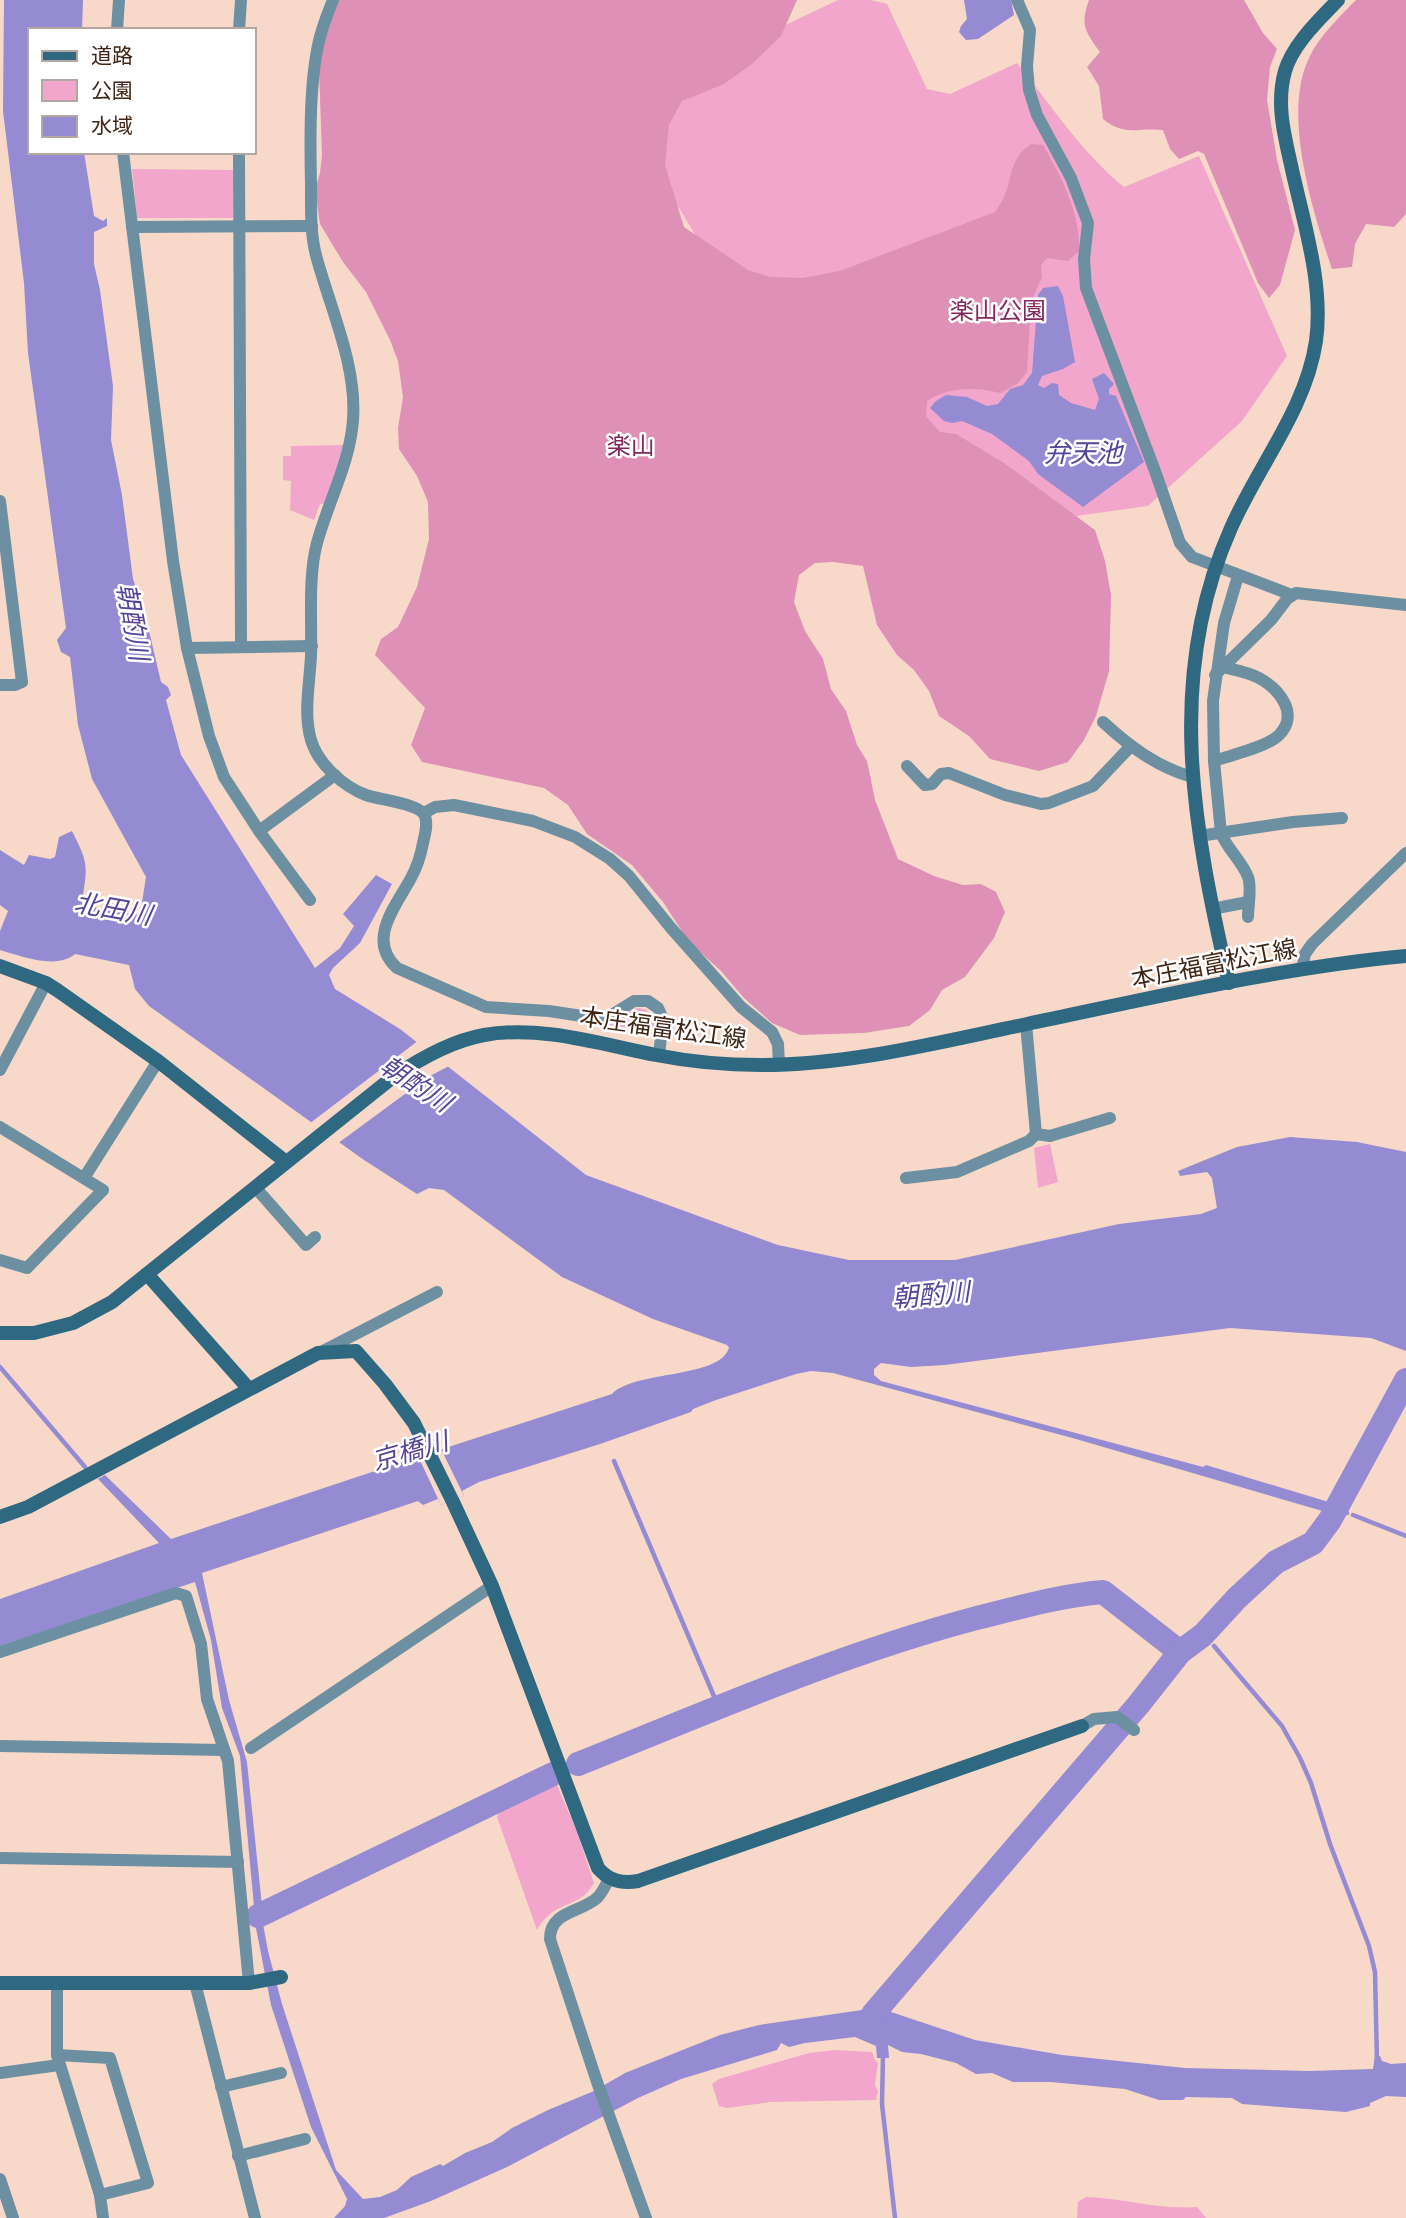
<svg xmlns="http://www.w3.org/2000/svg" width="1406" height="2218" viewBox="0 0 1406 2218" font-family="Inter,'Noto Sans JP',sans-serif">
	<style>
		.green { fill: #f2a6cb }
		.forest { fill: #de90b6 }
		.water { fill: #948bd3 }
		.pier { fill: #f8d9c9 }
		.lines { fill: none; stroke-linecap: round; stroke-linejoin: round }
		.stream { stroke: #948bd3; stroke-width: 4.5 }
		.river { stroke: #948bd3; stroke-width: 24 }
		.street { stroke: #6c8fa1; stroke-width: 12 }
		.secondary { stroke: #2f6881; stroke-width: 14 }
		.labels { text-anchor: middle; stroke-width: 5; stroke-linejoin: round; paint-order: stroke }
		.park-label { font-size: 24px; fill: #82285c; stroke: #fff }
		.street-label { font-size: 24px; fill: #412515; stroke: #fff }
		.water-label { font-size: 26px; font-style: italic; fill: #55449a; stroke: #fff }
	</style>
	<rect width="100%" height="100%" fill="#f8d9c9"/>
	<g class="green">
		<path d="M838,0H871L887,4L927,89L950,94L1017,63C1051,105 1082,153 1124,187L1199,156L1287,356L1242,421L1148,506L1033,522L710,259L662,180L650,89Z"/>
		<polygon points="132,169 234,170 233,218 137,218"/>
		<polygon points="346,445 327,503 320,504 314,520 290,510 291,481 283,480 283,456 291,456 291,446"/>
		<path d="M639,1008C654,1011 660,1023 651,1035L588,1024L613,1022L632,1009Z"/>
		<polygon points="1050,1144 1058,1182 1038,1188 1034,1148"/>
		<path d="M555,1780L577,1832L594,1883C578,1911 555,1898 537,1930L497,1817L505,1801Z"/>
		<polygon points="835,2050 872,2052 875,2060 878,2063 875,2085 878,2091 876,2100 771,2102 727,2108 719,2106 712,2084 719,2079 809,2053"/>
		<path d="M1086,2197C1124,2198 1158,2210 1197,2207L1206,2218H1077L1078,2202Z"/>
	</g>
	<g class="forest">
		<path d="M338,0H797L781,36L752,64L724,84L682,101L669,125L665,165L684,227L748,270L770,277L803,278L840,271L995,212C999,206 1004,199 1006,192C1013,171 1011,158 1031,144L1043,145C1061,176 1081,214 1079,251L1068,261L1047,258L1041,265L1042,277L1031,302L1027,372L1018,383L1001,393C976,387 949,386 927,401L926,416L940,432L956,434L1004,463L1095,530L1105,561L1111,595L1109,671L1096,716L1084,740L1068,762L1039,771L990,759L969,736L939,716L929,691L914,670L897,655L877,625L863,566L833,562L815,563L799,575L794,602L805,631L823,659L831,689L846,711L857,745L867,761L875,800L898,859L934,876L963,885L981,884L996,892L1005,912L994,938L965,977L942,990L930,1010L909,1026L864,1033L800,1035L772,1023L744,998L721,971L689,942L663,902L632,865L587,834L568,805L544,788L422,762L411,745L425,708L375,655L381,639L398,627L417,587L429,539L428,502L417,476L399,449L398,428L403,397L398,361L390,340L366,292L343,262L320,224L315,190L320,173L322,155L319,70L323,39Z"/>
		<path d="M1089,0H1244L1263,33L1277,49L1270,67L1267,100L1277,160L1295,230L1280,285L1269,298L1258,283L1204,154L1198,151L1179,159L1170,149L1163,130C1137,127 1125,137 1103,119L1099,86L1087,67L1100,52C1085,31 1080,25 1089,0Z"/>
		<path d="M1356,0H1406V214L1394,227L1366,224L1355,244L1352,267L1332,269C1313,212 1280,110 1311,54C1320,36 1342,14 1356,0Z"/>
	</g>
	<g class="water">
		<path d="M4,0H83L82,30H30V152H84L94,216L103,221L107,218V226L94,232V264L100,290L113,386L111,440L122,495L133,579L145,614L161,682L168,687L171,695L166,700L181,755L315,968L340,948L354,926L343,914L376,875L392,884L360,943L333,968L329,975L335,989L400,1029L586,1175L778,1245L849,1260H955L1119,1224L1201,1214L1217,1208L1212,1178L1207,1172L1180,1176L1178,1171L1237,1147L1290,1137L1357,1142L1406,1152V1351L1371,1338L1230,1328L945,1365L911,1367L881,1363L874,1369V1375L881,1381L1203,1467L1206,1465L1332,1503L1326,1512L1076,1439L833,1373L811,1371L796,1374L716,1400L693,1409L691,1412L600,1444L479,1482L462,1491L464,1496L441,1505L438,1499L423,1505L418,1501L202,1573L229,1700L247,1762L262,1906L264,1908L263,1924L268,1951L282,2004L336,2170L363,2199L380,2197L397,2190L411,2177L440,2164L443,2166L465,2153L492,2142L512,2128L548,2110L594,2091L625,2073L720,2035L759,2025L869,2009L887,1986L899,1992L894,1999L891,2012L975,2040L1062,2055L1185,2068L1309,2071L1373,2069L1375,2056H1380L1382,2061L1391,2064L1406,2063V2097L1386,2096L1370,2103V2106L1346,2112L1242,2104L1232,2098L1186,2097L1183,2100H1159L1125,2089L1051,2082H1013L992,2073L976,2074L956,2063L921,2054L902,2052L888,2045L889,2058H877L876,2046L855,2037L805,2043L789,2047L781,2043L777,2050L681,2079L638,2098L507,2167L431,2201L384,2218H334L345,2206L347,2199L311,2127L271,2005L256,1928L240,1756L222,1708L211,1640L195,1582L0,1646V1599L159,1543L98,1479L105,1475L171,1539L393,1465L612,1394C635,1370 719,1379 729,1348L727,1345L653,1319L562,1277L444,1190L429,1188L417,1194L364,1160L149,1006L135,989L129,965L75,954C56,970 21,956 0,950V931L8,911L0,905V850L24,865L29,855L50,859L55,857L59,837L72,831C91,868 86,866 82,905L140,915L146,877L92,779L78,725L70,657L61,652L57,640L66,628L28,353L24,283L3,111Z"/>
		<polygon points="964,0 1011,0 1014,15 978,39 966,40 959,32 961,26 967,19"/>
		<polygon points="1058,286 1063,296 1075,362 1063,369 1042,376 1038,385 1044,388 1052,383 1058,384 1059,395 1071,403 1095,410 1099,399 1092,379 1104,373 1114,384 1109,389 1109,394 1116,396 1144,462 1083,507 1038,474 1029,461 992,434 962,421 952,423 944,421 930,408 936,401 946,395 967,397 987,406 998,404 1010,389 1023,385 1032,373 1038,295 1043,288"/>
	</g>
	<g class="pier">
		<polygon points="419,1040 451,1065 428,1077 337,1144 309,1124"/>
		<polygon points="441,1449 464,1496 441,1505 418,1456"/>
	</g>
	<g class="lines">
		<g class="stream">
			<polyline points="0,1367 85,1467"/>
			<polyline points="614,1461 719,1708"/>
			<polyline points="1323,1506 1329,1508 1332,1513 1347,1513"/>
			<polyline points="1353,1515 1406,1536"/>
			<polyline points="1203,1635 1209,1640"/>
			<polyline points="1214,1646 1282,1726 1300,1758 1311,1783 1330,1844 1369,1946 1375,1972 1377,2062"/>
			<polyline points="883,2055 882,2104 895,2218"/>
		</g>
		<g class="river">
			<path d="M578,1764C708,1712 838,1655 973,1619C1018,1608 1057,1596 1103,1592L1180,1652"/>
			<polyline points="258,1916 553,1774"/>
			<polyline points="873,2014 1139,1704 1180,1652 1203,1635 1237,1598 1276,1562 1313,1543 1330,1520 1406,1380"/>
		</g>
		<g class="street">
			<path d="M333,0C329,10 325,20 322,30C309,71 310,141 311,184C311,209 310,235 317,259C331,310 357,366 353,420C350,463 328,502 317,543C308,576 312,620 311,655C310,682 303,713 311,740C318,764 344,787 366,795C379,800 420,803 425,816C428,825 425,834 423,843C421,854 417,867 411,878C396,906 366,940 397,968L486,1007L549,1011L595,1018L610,1016L634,1001H648L658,1008L663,1019L659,1055"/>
			<polyline points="1017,0 1030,30 1027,66 1029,90 1037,115 1071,178 1088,223 1084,259 1086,288 1155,471 1180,543 1192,557 1292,595"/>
			<polyline points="117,30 119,0"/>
			<polyline points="239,30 241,0"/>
			<polyline points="123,152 173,561 187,648 209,736 224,777 259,831 335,775"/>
			<polyline points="239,152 241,646"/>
			<polyline points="132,227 312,226"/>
			<polyline points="0,501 22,682 15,685 0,685"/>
			<path d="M1238,576L1224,623L1213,701L1214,761L1221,833C1227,849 1242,861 1248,877C1252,888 1248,905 1248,917"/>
			<polyline points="187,648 312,646"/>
			<polyline points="1215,675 1271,620 1287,599 1296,593 1406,605"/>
			<path d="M1103,722C1129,746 1157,767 1192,777"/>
			<path d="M1214,761C1231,755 1267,747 1279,735C1300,714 1279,689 1259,678C1248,672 1235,670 1223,667"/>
			<polyline points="907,766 925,785 932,784 941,774 949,773 1005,795 1041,804 1049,803 1093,786 1130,747"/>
			<polyline points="424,813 435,807 454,805 533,821 575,837 610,859 629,876 671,928 741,1007 772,1032 778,1044 779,1065"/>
			<polyline points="259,831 310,900"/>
			<polyline points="1199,836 1293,822 1342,818"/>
			<polyline points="1212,909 1248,902"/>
			<polyline points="1302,970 1305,954 1312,944 1406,853"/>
			<polyline points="1026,1024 1036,1134 1050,1136 1110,1118"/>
			<polyline points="0,1070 46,983"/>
			<polyline points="0,1127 103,1190 27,1268 0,1260"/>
			<polyline points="84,1178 158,1061"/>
			<polyline points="906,1178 957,1172 1029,1141 1036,1134"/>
			<polyline points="255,1187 306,1245 315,1237"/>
			<polyline points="319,1353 437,1292"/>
			<polyline points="0,1652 176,1593 186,1596 201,1644 207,1699 228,1761 249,1983"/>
			<polyline points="1082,1726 1094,1719 1117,1717 1134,1730"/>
			<polyline points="0,1746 224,1750"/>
			<polyline points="251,1748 492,1586"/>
			<polyline points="0,1858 238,1862"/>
			<path d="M609,1878C606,1885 602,1893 597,1898C580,1913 550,1911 550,1939L597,2082L646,2218"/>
			<polyline points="57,1983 57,2055 100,2195 103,2218"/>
			<polyline points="195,1983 255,2218"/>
			<polyline points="57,2055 110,2058 148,2183 100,2195"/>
			<polyline points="0,2073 59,2065"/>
			<polyline points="221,2087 281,2073"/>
			<polyline points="238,2156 305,2139"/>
			<polyline points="0,2179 13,2218"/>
		</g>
		<g class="secondary">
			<polyline points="0,966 46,983 57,990 158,1061 286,1162"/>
			<path d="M1229,983C1194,830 1164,678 1231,528C1258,466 1306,409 1316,341C1324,283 1303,221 1291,165C1284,134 1276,103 1285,71C1293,44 1319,20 1338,0"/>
			<polyline points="147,1274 249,1389"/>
			<path d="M0,1333H34L73,1323L112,1302L393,1077C421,1058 451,1041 484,1035C541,1025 600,1044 656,1055C691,1062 726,1065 761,1065C851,1065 939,1042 1027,1024C1152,998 1278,968 1406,956"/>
			<path d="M0,1517L28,1507L318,1353L356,1351L385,1384L414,1423L453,1502L492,1586L598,1868C609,1881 622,1884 638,1881L1082,1726"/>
			<polyline points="0,1983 249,1983 281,1977"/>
		</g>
	</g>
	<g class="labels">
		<g class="park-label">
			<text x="998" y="319">楽山公園</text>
			<text x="631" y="454">楽山</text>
		</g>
		<g class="street-label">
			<text transform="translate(1214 964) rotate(-11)" y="8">本庄福富松江線</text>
			<text transform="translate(663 1028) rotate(8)" y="8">本庄福富松江線</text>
		</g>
		<g class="water-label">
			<text x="1083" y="462">弁天池</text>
			<text transform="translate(133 622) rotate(80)" y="9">朝酌川</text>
			<text transform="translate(113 909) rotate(10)" y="9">北田川</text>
			<text transform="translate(416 1084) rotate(33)" y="9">朝酌川</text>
			<text transform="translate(931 1295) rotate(-5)" y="9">朝酌川</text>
			<text transform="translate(410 1451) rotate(-16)" y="9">京橋川</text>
		</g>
	</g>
	<rect x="28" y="28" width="228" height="126" fill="#ffffff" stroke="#b3a8a1" stroke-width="2"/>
	<rect x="42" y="51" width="35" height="10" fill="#2f6881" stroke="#b3a8a1" stroke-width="2"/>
	<text x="91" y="63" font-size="21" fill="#412515">道路</text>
	<rect x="42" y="80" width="35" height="21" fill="#f2a6cb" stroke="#b3a8a1" stroke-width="2"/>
	<text x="91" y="98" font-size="21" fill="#412515">公園</text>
	<rect x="42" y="116" width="35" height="21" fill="#948bd3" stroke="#b3a8a1" stroke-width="2"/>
	<text x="91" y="133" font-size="21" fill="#412515">水域</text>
</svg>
